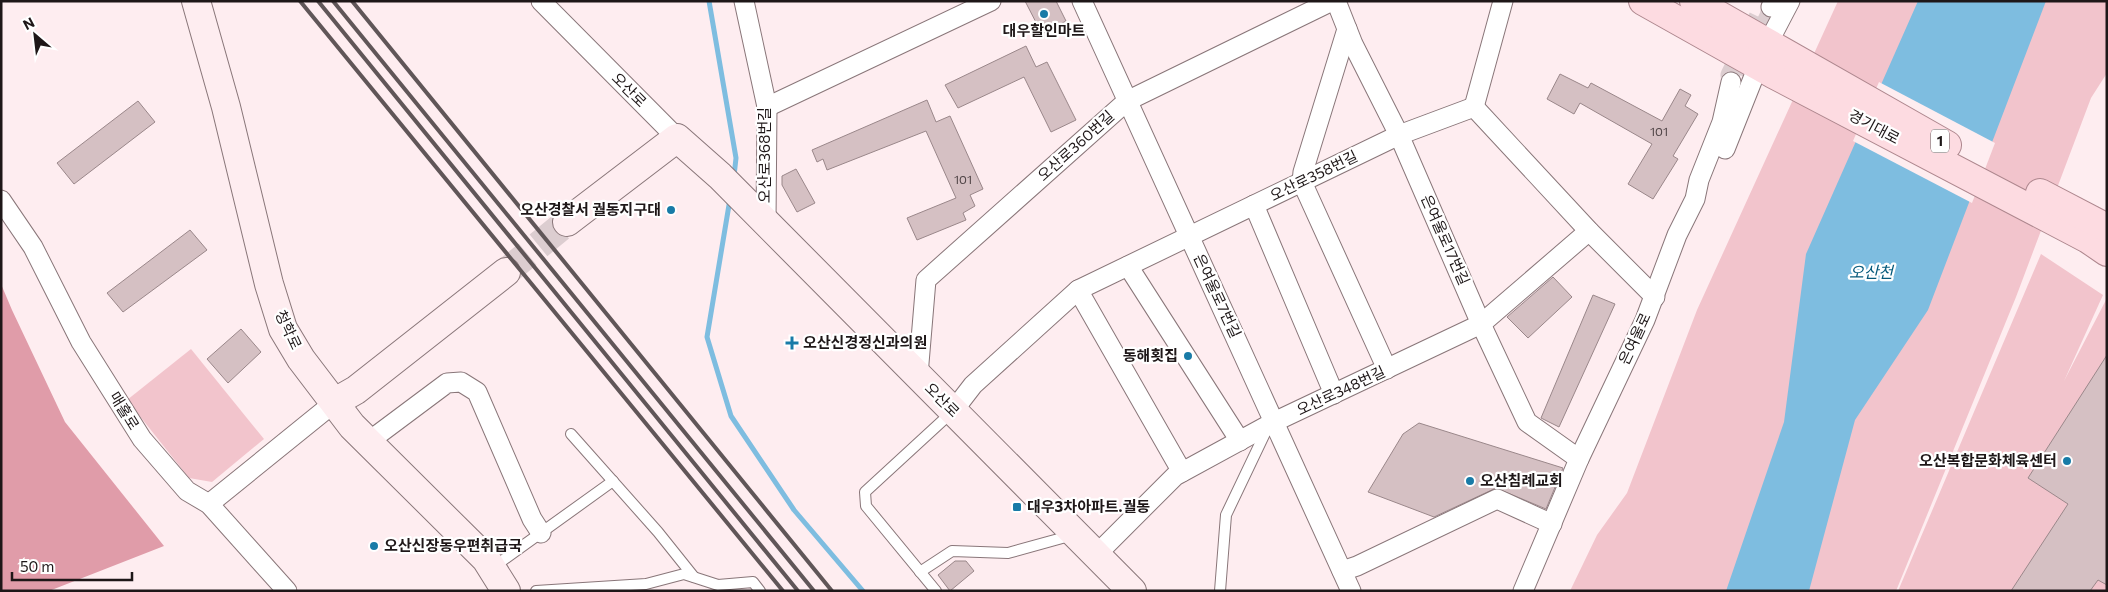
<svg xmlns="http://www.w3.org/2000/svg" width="2108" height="592" viewBox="0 0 2108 592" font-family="Commissioner,'Noto Sans KR',sans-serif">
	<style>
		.green { fill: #f2c4cc }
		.forest { fill: #e09ca9 }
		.water { fill: #7ebde0 }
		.pier { fill: #feedf0 }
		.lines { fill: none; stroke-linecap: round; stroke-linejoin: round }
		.stream { stroke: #7ebde0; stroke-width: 5 }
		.building { fill: #d5c0c3; stroke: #9a878a }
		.street-tunnel { stroke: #dccdd0; stroke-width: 19; stroke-dasharray: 19 9; stroke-linecap: butt }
		.secondary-tunnel { stroke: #dccdd0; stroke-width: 28; stroke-dasharray: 28 14; stroke-linecap: butt }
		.lane-casing { stroke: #897679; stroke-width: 12 }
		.street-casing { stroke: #897679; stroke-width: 21 }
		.secondary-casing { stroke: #897679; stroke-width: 30 }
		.primary-casing { stroke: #ae878e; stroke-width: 30 }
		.lane { stroke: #fff; stroke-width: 10 }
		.street { stroke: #fff; stroke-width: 19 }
		.secondary { stroke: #feedf0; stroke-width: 28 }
		.primary { stroke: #fddbe1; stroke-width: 28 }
		.rail { stroke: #605658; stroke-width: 4 }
		.poi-dot { fill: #187ba7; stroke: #fff; stroke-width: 2 }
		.labels { text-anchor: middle; stroke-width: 4.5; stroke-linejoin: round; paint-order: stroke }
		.number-label { font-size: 12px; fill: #4c4143 }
		.shield { fill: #fff; stroke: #625d5d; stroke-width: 1 }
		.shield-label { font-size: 14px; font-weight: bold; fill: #1e1718 }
		.poi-label { font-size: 15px; font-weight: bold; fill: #1e1718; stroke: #fff; text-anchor: start }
		.street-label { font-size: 15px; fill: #1e1718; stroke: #fff }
		.water-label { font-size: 16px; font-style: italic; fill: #04597b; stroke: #fff }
	</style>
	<rect width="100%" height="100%" fill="#feedf0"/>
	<g class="green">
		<polygon points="1838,1 2107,1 2107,73 2091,98 2016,297 1896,591 1570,591 1597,535 1627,493 1697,310"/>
		<polygon points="2041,254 2103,295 2064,381 2107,298 2107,591 1898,591"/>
		<polygon points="191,349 264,439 212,482 189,478 127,400"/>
	</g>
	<polygon class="forest" points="1,284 12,310 65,422 164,546 49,591 1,591"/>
	<polygon class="water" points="1918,1 2046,1 1928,310 1855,420 1809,591 1726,591 1784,422 1806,254"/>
	<polygon class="pier" points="1879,82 1995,143 1972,203 1853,141"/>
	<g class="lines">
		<g class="stream">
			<polyline points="709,1 736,158 734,176"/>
			<polyline points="730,199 707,337 731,416 794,510 863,591"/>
		</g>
	</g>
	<g class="building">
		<polygon points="1025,1 1056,1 1066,21 1042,34"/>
		<polygon points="1026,46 1036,67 1047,62 1076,120 1051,132 1024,77 958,108 945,85"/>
		<polygon points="1560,74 1588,88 1591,83 1662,121 1680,89 1691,95 1685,106 1698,114 1673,156 1678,159 1653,199 1628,184 1652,144 1580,103 1574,114 1547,99"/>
		<polygon points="927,100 936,122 950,116 983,189 970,195 975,206 963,213 966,220 917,240 907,218 956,198 926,131 827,170 823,159 817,162 812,150"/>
		<polygon points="138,101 155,122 74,184 57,163"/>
		<polygon points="796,169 815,203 797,212 782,185 782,176"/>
		<polygon points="190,230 207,250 123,312 107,293"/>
		<polygon points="1553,277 1572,297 1528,338 1507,317"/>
		<polygon points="1593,295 1615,304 1559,427 1541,418"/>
		<polygon points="241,329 261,352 228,383 207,359"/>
		<polygon points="2107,355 2107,585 2098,580 2090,591 2011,591 2068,504 2028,478"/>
		<polygon points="1419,423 1563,468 1546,509 1496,488 1434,517 1368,492 1403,434"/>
		<polygon points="955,561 966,561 974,571 950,591 938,575"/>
	</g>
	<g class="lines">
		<polygon class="street-tunnel" points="1771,7 1769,16 1739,78 1731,82 1730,75 1761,11"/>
		<polyline class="secondary-tunnel" points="506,272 567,222"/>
		<g class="lane-casing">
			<g id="lane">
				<polyline points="571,434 658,532 694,577"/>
				<polyline points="492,568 613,481"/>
				<polyline points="920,572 952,551 1008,553 1073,535"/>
				<polyline points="536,591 646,584 684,574 718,585 753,582 760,591"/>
				<polyline points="936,591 866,506 865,492 952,412"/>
				<polyline points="1220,591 1226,515 1267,429"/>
			</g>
		</g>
		<g class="street-casing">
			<g id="street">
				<polyline points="541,1 677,138"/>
				<polyline points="744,1 767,107 766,222"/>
				<polyline points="1082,1 1351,591"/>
				<polyline points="1336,1 1353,44 1399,135 1481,324 1527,422 1579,459"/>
				<polyline points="1771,7 1774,1"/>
				<polyline points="1347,29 1303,172 1302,182 1387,369"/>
				<polyline points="1768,43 1790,1"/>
				<polyline points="767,107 991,1"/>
				<polyline points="1474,107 1503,1"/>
				<polyline points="1725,149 1758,66"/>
				<polyline points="1,200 33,247 81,342 142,439 187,491 209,504 287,591"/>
				<polyline points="1254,205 1334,394"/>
				<polyline points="1128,266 1240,441"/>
				<polyline points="1078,290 1182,472"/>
				<polyline points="918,375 926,280 1127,101 1332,1"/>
				<polyline points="953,411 973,385 1078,290 1399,135 1474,107 1589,231 1655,297"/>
				<polyline points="368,442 447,383 461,382 477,392 532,519 541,533"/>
				<polyline points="209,504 335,402"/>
				<polyline points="1096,555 1175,476 1274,422 1481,324 1589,231"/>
				<polyline points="1342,571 1357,566 1497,499 1552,524"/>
				<polyline points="1523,591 1579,459 1645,320 1677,235 1695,199 1699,180 1722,122 1731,82"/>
			</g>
		</g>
		<g class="secondary-casing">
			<g id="secondary">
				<polyline points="196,1 226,107 269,284 283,329 301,359 352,426 486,559 506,591"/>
				<polyline points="567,222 677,138 720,176 1132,591"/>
				<polyline points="335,402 356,390 506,272"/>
			</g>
		</g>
		<g class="primary-casing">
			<g id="primary">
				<polyline points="1643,1 1773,74 2088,239 2107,252"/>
				<polyline points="1694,1 1947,145"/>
				<polyline points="2040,193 2107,228"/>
			</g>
		</g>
		<use href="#lane" class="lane"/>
		<use href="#street" class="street"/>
		<use href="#secondary" class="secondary"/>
		<use href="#primary" class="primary"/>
		<g class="rail">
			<polyline points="300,1 783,591"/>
			<polyline points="318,1 798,591"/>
			<polyline points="333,1 814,591"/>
			<polyline points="352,1 832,591"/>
		</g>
	</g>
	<g class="poi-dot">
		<circle cx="1044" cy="14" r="5"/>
		<circle cx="671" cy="210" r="5"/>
		<path d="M789.5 335.5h5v5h5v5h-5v5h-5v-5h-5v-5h5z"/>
		<circle cx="1188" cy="356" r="5"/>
		<circle cx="2067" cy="461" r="5"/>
		<circle cx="1470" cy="481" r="5"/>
		<rect x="1012" y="502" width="10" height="10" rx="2.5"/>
		<circle cx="374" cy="546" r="5"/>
	</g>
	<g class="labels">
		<g class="number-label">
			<text x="1659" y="136">101</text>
			<text x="963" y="184">101</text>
		</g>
		<rect class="shield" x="1931" y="129.5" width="18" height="23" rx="4"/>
		<g class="shield-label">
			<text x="1940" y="146">1</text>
		</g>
		<g class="poi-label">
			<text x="1044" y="36" text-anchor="middle">대우할인마트</text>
			<text x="661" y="215" text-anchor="end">오산경찰서 궐동지구대</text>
			<text x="803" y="348">오산신경정신과의원</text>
			<text x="1178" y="361" text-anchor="end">동해횟집</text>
			<text x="2057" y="466" text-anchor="end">오산복합문화체육센터</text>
			<text x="1480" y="486">오산침례교회</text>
			<text x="1027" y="512">대우3차아파트.궐동</text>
			<text x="384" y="551">오산신장동우편취급국</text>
		</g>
		<g class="street-label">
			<text transform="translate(629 90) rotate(45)" y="5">오산로</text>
			<text transform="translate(1874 127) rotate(28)" y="5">경기대로</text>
			<text transform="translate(1076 146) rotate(-42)" y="5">오산로360번길</text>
			<text transform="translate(765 155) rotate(-90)" y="5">오산로368번길</text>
			<text transform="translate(1314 176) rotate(-26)" y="5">오산로358번길</text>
			<text transform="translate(1445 240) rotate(66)" y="5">은여울로17번길</text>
			<text transform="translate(1217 296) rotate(65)" y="5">은여울로7번길</text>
			<text transform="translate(288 330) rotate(65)" y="5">청학로</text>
			<text transform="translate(1635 339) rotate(-65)" y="5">은여울로</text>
			<text transform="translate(1341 391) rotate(-25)" y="5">오산로348번길</text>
			<text transform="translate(942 400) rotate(45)" y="5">오산로</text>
			<text transform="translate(124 411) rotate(58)" y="5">매홀로</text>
		</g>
		<g class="water-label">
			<text x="1871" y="278">오산천</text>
		</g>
	</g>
	<rect width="2108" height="592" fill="none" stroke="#1e1718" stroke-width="5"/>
	<g transform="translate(35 35) rotate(332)" stroke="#ffffff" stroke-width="4" paint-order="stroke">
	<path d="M0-4L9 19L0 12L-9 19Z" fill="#1e1718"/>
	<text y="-8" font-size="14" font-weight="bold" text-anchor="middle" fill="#1e1718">N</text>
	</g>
	<path d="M12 572v8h120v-8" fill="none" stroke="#1e1718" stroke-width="2.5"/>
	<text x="20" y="572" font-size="15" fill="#1e1718" stroke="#ffffff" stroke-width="4" paint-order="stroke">50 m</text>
</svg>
